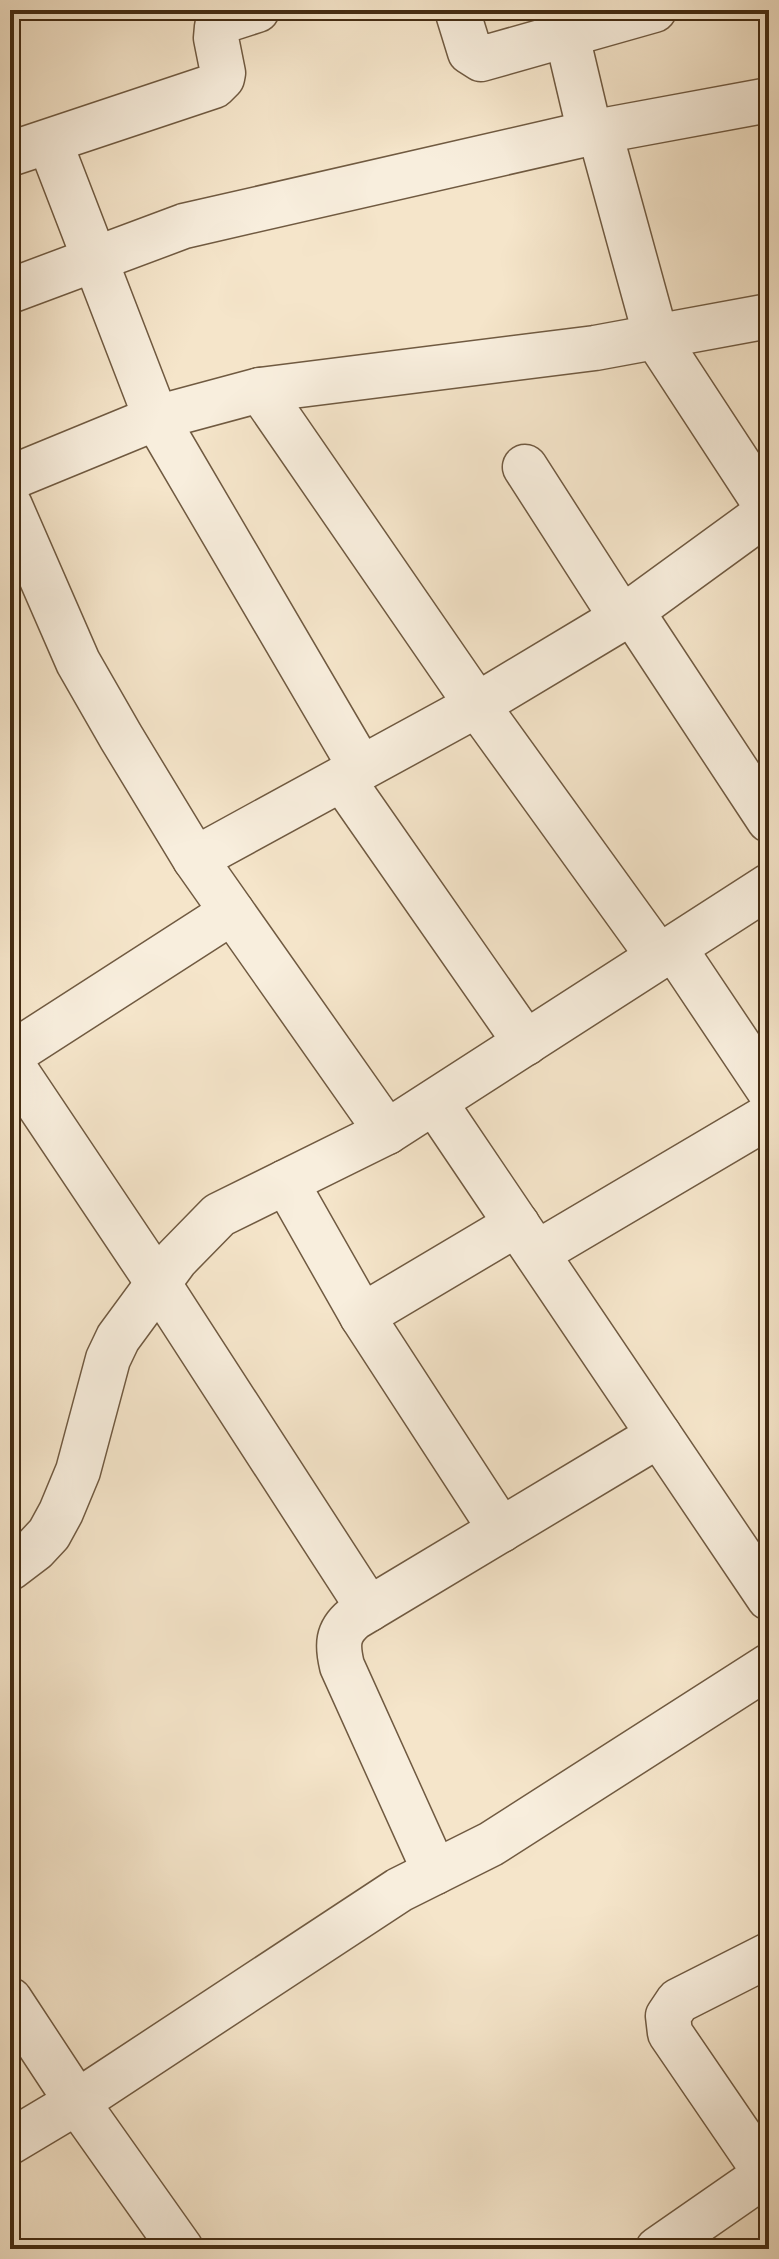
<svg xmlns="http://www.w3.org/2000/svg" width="779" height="2259" viewBox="0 0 779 2259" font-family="'Old Standard TT',serif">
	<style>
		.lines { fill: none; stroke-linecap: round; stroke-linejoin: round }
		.minor-casing { stroke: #705a41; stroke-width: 47 }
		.minor { stroke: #f8eedd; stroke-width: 44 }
	</style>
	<rect width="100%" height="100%" fill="#f5e5ca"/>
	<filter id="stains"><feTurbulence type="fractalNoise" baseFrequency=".0025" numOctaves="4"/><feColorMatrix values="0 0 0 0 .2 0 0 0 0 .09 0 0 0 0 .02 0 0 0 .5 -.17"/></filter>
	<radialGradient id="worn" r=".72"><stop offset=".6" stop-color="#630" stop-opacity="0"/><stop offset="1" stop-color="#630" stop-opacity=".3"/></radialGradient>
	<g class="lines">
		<g class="minor-casing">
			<g id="minor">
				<polyline points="457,10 470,52 481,59 654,10"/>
				<polyline points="567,36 590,133"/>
				<polyline points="600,133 656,337 769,510"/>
				<polyline points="50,143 156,418 361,768"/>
				<polyline points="10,154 214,86 222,78 223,73 216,38 217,27 223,21 257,10"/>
				<polyline points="10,291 184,226 590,133 769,100"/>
				<polyline points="260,390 477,705 659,957"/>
				<polyline points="525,467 622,618"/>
				<polyline points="10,478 156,418 260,390 595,348 769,316"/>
				<polyline points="10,506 78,662 121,737 195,859 387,1132"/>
				<polyline points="632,612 769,820"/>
				<polyline points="342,779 526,1043"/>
				<polyline points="195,859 477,705 622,618 769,511"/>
				<polyline points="674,948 769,1090"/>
				<polyline points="10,1055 232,912"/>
				<polyline points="10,1062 158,1283 369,1609"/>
				<polyline points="435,1103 769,1598"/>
				<polyline points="286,1182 362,1316 501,1530"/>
				<polyline points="537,1253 769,1116"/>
				<polyline points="362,1316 517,1224"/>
				<polyline points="10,1568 35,1549 49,1534 61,1512 78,1471 108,1359 118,1338 176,1259 219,1215 387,1132 769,886"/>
				<path d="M435,1872L342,1666C337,1645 337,1632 354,1618L659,1435"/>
				<polyline points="769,1955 678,2001 668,2016 670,2033 769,2178"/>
				<polyline points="10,2000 77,2102 181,2249"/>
				<polyline points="10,2142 77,2102 399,1890 491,1844 769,1666"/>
				<polyline points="658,2249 766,2174"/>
			</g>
		</g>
		<use href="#minor" class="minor"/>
	</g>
	<rect width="779" height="2259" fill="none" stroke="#f5e5ca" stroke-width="40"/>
	<rect x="12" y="12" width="755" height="2235" fill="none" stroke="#442c13" stroke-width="4"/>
	<rect x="20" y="20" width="739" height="2219" fill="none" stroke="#442c13" stroke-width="2"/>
	<rect width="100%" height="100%" filter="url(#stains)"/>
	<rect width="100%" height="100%" fill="url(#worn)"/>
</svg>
